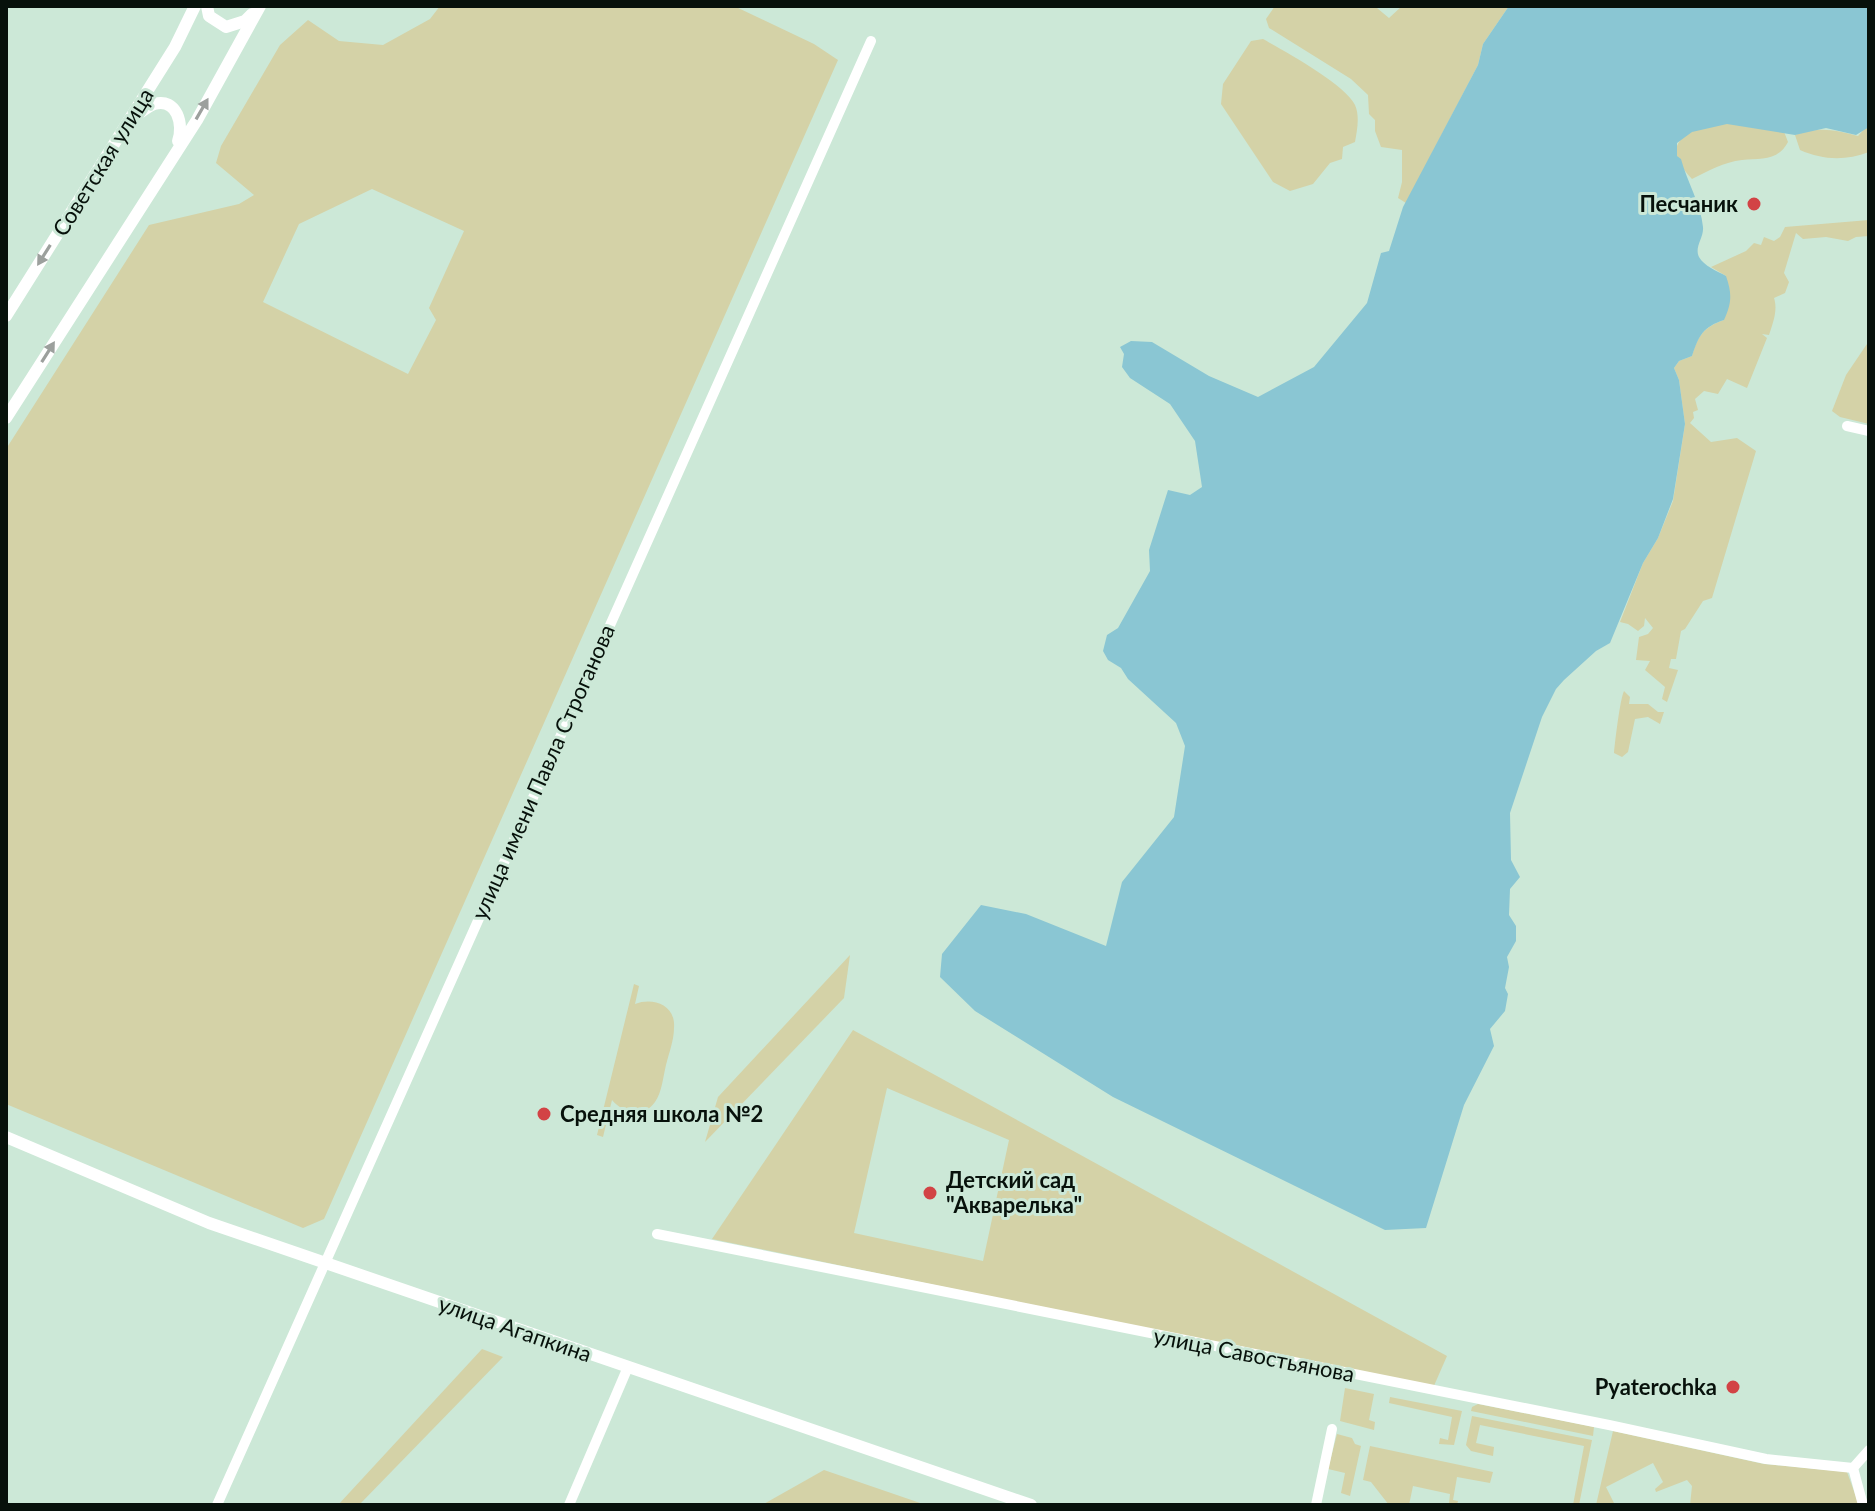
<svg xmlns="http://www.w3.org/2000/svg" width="1875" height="1511" viewBox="0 0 1875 1511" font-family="Lato,sans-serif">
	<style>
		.green { fill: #d4d2a7; fill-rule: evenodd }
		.water { fill: #8ac6d3 }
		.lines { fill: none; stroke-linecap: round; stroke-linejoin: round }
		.minor { stroke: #fff; stroke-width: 10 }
		.major { stroke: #fff; stroke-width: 12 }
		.oneway { fill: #9ca09d }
		.poi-dot { fill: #d24345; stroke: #cce8d7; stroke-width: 3 }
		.labels { text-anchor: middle; stroke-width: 6; stroke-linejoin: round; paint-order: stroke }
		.street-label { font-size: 22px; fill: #07110b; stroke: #cce8d7 }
		.poi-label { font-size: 22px; font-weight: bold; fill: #07110b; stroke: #cce8d7; text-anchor: end }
	</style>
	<rect width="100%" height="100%" fill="#cce8d7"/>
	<g class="green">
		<path d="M440,6H734L814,44L838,60L324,1219L303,1228L6,1104V449L149,225L239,204L254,195L216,163L221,146L280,45L308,20L339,41L383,45L430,19ZM372,189L464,231L429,308L436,320L408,374L263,302L299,224Z"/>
		<polygon points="1275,6 1378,6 1377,8 1389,18 1402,6 1509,6 1483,44 1478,65 1406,203 1398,198 1402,182 1402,150 1381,147 1375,131 1375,120 1369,114 1368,95 1351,79 1269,28 1266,19"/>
		<path d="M1263,39C1284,51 1345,84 1355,105C1360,116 1357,131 1355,142L1343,147L1342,159L1330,163L1313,184L1290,191L1273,182L1221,104L1223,84L1251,41Z"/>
		<path d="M1721,121L1783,129L1788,142C1777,162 1761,158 1742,160C1724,162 1708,171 1692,179C1657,142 1687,131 1721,121Z"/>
		<path d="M1869,124V152C1845,161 1823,160 1800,150L1795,135C1819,126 1835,130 1858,136Z"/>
		<path d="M1869,220V236L1856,237L1848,241L1826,237L1803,239L1796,233L1784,273L1789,282L1785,293L1774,298C1778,310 1773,323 1769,335L1762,334L1767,338L1747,388L1727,379L1718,394L1704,391L1695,399L1698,410L1693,412L1694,418L1690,423L1711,442L1737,438L1756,451L1712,598L1703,601L1685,629L1681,631L1676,659H1671L1669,668L1678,670L1667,702L1662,699L1665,687L1645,670L1650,661L1636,660L1639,637L1648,634L1653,628L1645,618L1644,626L1638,631L1628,624L1620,622L1643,563L1658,538L1673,501L1685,424L1679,380L1674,368L1679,361L1692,356C1698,335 1704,327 1724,320L1726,276L1711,267L1746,251L1754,243L1761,245L1764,237L1774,241L1780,237L1785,227Z"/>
		<polygon points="1869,341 1869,424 1840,417 1832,411 1846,375"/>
		<path d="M1624,691L1630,697L1629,704H1648L1658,712H1664L1660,724L1648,717L1635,719L1628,752L1622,757L1614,753C1615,742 1620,699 1624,691Z"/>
		<polygon points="850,955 844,998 705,1142 718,1097"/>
		<path d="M634,984L639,986L635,1004C653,997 676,1005 674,1028C674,1040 669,1053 666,1065C663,1077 662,1092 655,1102C643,1119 623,1113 612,1100L603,1137L597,1135Z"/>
		<path d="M853,1030L1447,1356L1433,1388L712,1239ZM887,1088L1009,1140L983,1261L854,1233Z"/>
		<polygon points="482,1349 503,1357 359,1505 338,1505"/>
		<polygon points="1345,1388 1374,1394 1369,1420 1375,1422 1374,1430 1340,1421"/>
		<polygon points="1390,1397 1462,1411 1454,1445 1439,1444 1440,1438 1448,1440 1452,1417 1389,1403"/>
		<polygon points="1478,1404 1594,1427 1593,1436 1471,1411 1472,1407"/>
		<polygon points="1472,1416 1592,1440 1579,1505 1573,1505 1584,1446 1480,1425 1476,1443 1494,1447 1493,1456 1471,1451 1466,1445"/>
		<polygon points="1613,1431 1764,1464 1847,1472 1859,1505 1690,1505 1692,1486 1687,1480 1656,1492 1655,1489 1663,1482 1653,1463 1606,1487 1615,1505 1596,1505"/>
		<polygon points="1337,1434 1352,1438 1355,1444 1361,1446 1350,1496 1341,1493 1345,1473 1328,1469"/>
		<polygon points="1370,1446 1493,1472 1490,1483 1457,1477 1453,1500 1458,1501 1457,1505 1449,1504 1450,1494 1413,1486 1409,1505 1389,1505 1371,1482 1363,1480"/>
		<polygon points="824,1470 926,1505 762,1505"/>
	</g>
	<path class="water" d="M1509,6H1869V127L1856,135L1826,128L1795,135L1727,124L1692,132L1677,143V156L1681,159C1687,182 1701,204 1703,227C1704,238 1694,247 1699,257C1704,266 1717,271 1726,276C1732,293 1732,303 1724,320C1703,327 1699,335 1692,356L1679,361L1674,368L1679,380L1685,424L1673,499L1658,538L1643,563L1610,643L1596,651L1564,680L1556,689L1542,717L1510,813L1511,860L1520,877L1510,889L1509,915L1516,926V941L1507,957L1509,967L1505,988L1508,994L1505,1011L1490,1029L1494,1046L1464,1105L1426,1228L1385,1230L1113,1097L975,1011L940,977L942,954L981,905L1026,914L1106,946L1122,882L1174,817L1185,746L1176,723L1128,679L1121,668L1108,660L1103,651L1107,635L1118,628L1150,571L1149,550L1168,490L1190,495L1202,487L1195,441L1170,404L1130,378L1122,367L1124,354L1120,347L1131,341L1152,342L1209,376L1258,397L1314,367L1367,303L1381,253L1389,251L1403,207L1478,65L1483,44Z"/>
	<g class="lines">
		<g class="minor">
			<polyline points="1847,426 1869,431"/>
			<polyline points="657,1234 1609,1425 1766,1459 1853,1468"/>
			<polyline points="1853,1468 1863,1505"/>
			<polyline points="1853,1468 1869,1450"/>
			<polyline points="217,1505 871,41"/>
			<polyline points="569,1505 628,1367"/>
			<polyline points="1316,1505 1332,1429"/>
		</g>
		<g class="major">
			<polyline points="207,6 209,16 226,27 245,21 252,14"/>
			<path d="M136,116C141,112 148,106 154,104C177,97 184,125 178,141"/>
			<polyline points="6,316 175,47 195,6"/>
			<polyline points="6,418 197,120 260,6"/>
			<polyline points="6,1137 209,1223 1031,1505"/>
		</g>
	</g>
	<defs><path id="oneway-solid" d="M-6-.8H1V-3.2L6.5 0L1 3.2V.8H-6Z" transform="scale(2)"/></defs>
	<g class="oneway">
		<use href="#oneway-solid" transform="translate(202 109) rotate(-60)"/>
		<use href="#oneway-solid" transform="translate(44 255) rotate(122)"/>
		<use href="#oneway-solid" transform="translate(48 352) rotate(-58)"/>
	</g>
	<g class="poi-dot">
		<circle cx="1754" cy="204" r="8"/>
		<circle cx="544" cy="1114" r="8"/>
		<circle cx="930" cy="1193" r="8"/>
		<circle cx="1733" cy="1387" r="8"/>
	</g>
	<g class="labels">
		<g class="street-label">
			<text transform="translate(103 162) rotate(-58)" y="8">Советская улица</text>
			<text transform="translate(543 772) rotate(-66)" y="8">улица имени Павла Строганова</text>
			<text transform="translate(515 1329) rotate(19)" y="8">улица Агапкина</text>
			<text transform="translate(1254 1355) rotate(11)" y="8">улица Савостьянова</text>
		</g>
		<g class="poi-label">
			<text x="1738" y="212">Песчаник</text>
			<text x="560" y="1122" text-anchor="start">Средняя школа №2</text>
			<text x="946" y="1188" text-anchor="start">Детский сад<tspan x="946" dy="25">"Акварелька"</tspan></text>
			<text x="1717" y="1395">Pyaterochka</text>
		</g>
	</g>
	<rect width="1875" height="1511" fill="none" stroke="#07110b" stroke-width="16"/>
</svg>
